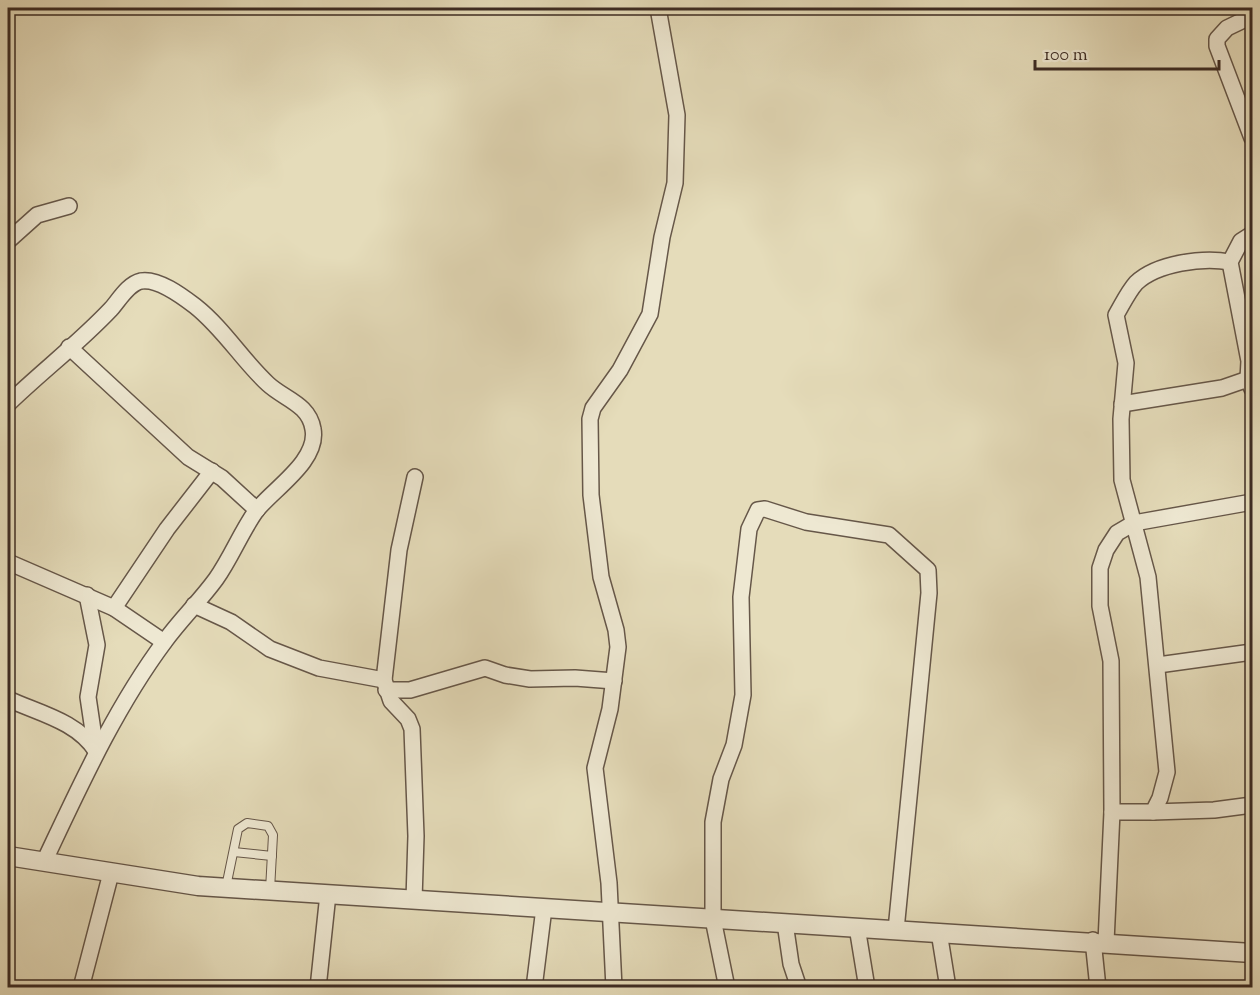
<svg xmlns="http://www.w3.org/2000/svg" width="1260" height="995" viewBox="0 0 1260 995" font-family="'Sorts Mill Goudy',serif">
	<style>
		.lines { fill: none; stroke-linecap: round; stroke-linejoin: round }
		.service-casing { stroke: #665749; stroke-width: 10 }
		.minor-casing { stroke: #665749; stroke-width: 18 }
		.tertiary-casing { stroke: #665749; stroke-width: 21 }
		.service { stroke: #eee8d2; stroke-width: 8 }
		.minor { stroke: #eee8d2; stroke-width: 15 }
		.tertiary { stroke: #eee8d2; stroke-width: 18 }
	</style>
	<rect width="100%" height="100%" fill="#e5dcba"/>
	<filter id="stains"><feTurbulence type="fractalNoise" baseFrequency=".00333" numOctaves="4"/><feColorMatrix values="0 0 0 0 .2 0 0 0 0 .09 0 0 0 0 .02 0 0 0 .5 -.17"/></filter>
	<radialGradient id="worn" r=".72"><stop offset=".6" stop-color="#630" stop-opacity="0"/><stop offset="1" stop-color="#630" stop-opacity=".3"/></radialGradient>
	<g class="lines">
		<g class="service-casing">
			<g id="service">
				<polyline points="234,852 272,856"/>
				<polyline points="226,887 238,829 247,823 268,826 273,835 270,890"/>
			</g>
		</g>
		<g class="minor-casing">
			<g id="minor">
				<polyline points="1252,16 1227,28 1217,39 1217,46 1252,138"/>
				<polyline points="1252,234 1241,241 1230,262 1249,361 1248,379 1252,389"/>
				<polyline points="8,241 37,215 69,206"/>
				<polyline points="69,347 188,457 222,478 257,510"/>
				<path d="M8,404C41,372 79,343 111,309C119,300 128,284 141,281C158,278 182,296 195,306C224,329 242,360 268,384C284,399 309,404 313,429C319,461 273,489 256,511C241,532 231,558 216,579C200,601 181,619 165,641C115,708 80,786 44,862"/>
				<polyline points="1122,404 1222,388 1248,379"/>
				<polyline points="8,562 114,608 164,642"/>
				<polyline points="87,595 97,645 88,697 96,751"/>
				<polyline points="194,605 231,622 270,649 319,668 384,680"/>
				<polyline points="114,608 167,529 212,471"/>
				<polyline points="1158,665 1252,652"/>
				<polyline points="386,690 410,690 485,668 505,675 530,679 575,678 614,681"/>
				<path d="M8,699C38,713 77,721 96,751"/>
				<path d="M1112,812H1153L1160,798L1167,772L1148,577L1122,480L1121,419L1126,363L1116,315C1122,305 1128,292 1136,283C1157,263 1203,257 1230,262"/>
				<polyline points="1153,812 1214,810 1252,805"/>
				<polyline points="414,900 416,836 412,729 408,719 391,701 384,680 399,550 415,477"/>
				<polyline points="785,923 791,964 799,988"/>
				<polyline points="857,927 867,988"/>
				<polyline points="939,932 948,988"/>
				<polyline points="1093,940 1098,988"/>
				<polyline points="1106,942 1112,812 1111,661 1100,606 1100,568 1106,550 1117,533 1134,523 1252,502"/>
				<polyline points="81,988 111,873"/>
				<polyline points="318,988 328,894"/>
				<polyline points="534,988 544,908"/>
				<polyline points="614,988 609,883 595,768 610,709 618,647 616,630 601,577 591,495 590,419 593,408 620,370 650,314 662,237 675,183 677,115 658,8"/>
				<polyline points="727,988 713,919 713,822 721,779 734,745 743,695 741,597 749,529 758,510 765,509 806,522 889,535 928,570 929,593 896,930"/>
			</g>
		</g>
		<g class="tertiary-casing">
			<polyline id="tertiary" points="8,856 198,886 1252,953"/>
		</g>
		<use href="#service" class="service"/>
		<use href="#minor" class="minor"/>
		<use href="#tertiary" class="tertiary"/>
	</g>
	<rect width="1260" height="995" fill="none" stroke="#e5dcba" stroke-width="30"/>
	<rect x="9" y="9" width="1242" height="977" fill="none" stroke="#3c2b23" stroke-width="3"/>
	<rect x="15" y="15" width="1230" height="965" fill="none" stroke="#3c2b23" stroke-width="1.5"/>
	<path d="M1035 60v9h184v-9" fill="none" stroke="#3c2b23" stroke-width="3"/>
	<text x="1044" y="60" font-size="18" fill="#3c2b23" stroke="#eee8d2" stroke-width="4.5" paint-order="stroke">100 m</text>
	<rect width="100%" height="100%" filter="url(#stains)"/>
	<rect width="100%" height="100%" fill="url(#worn)"/>
</svg>
